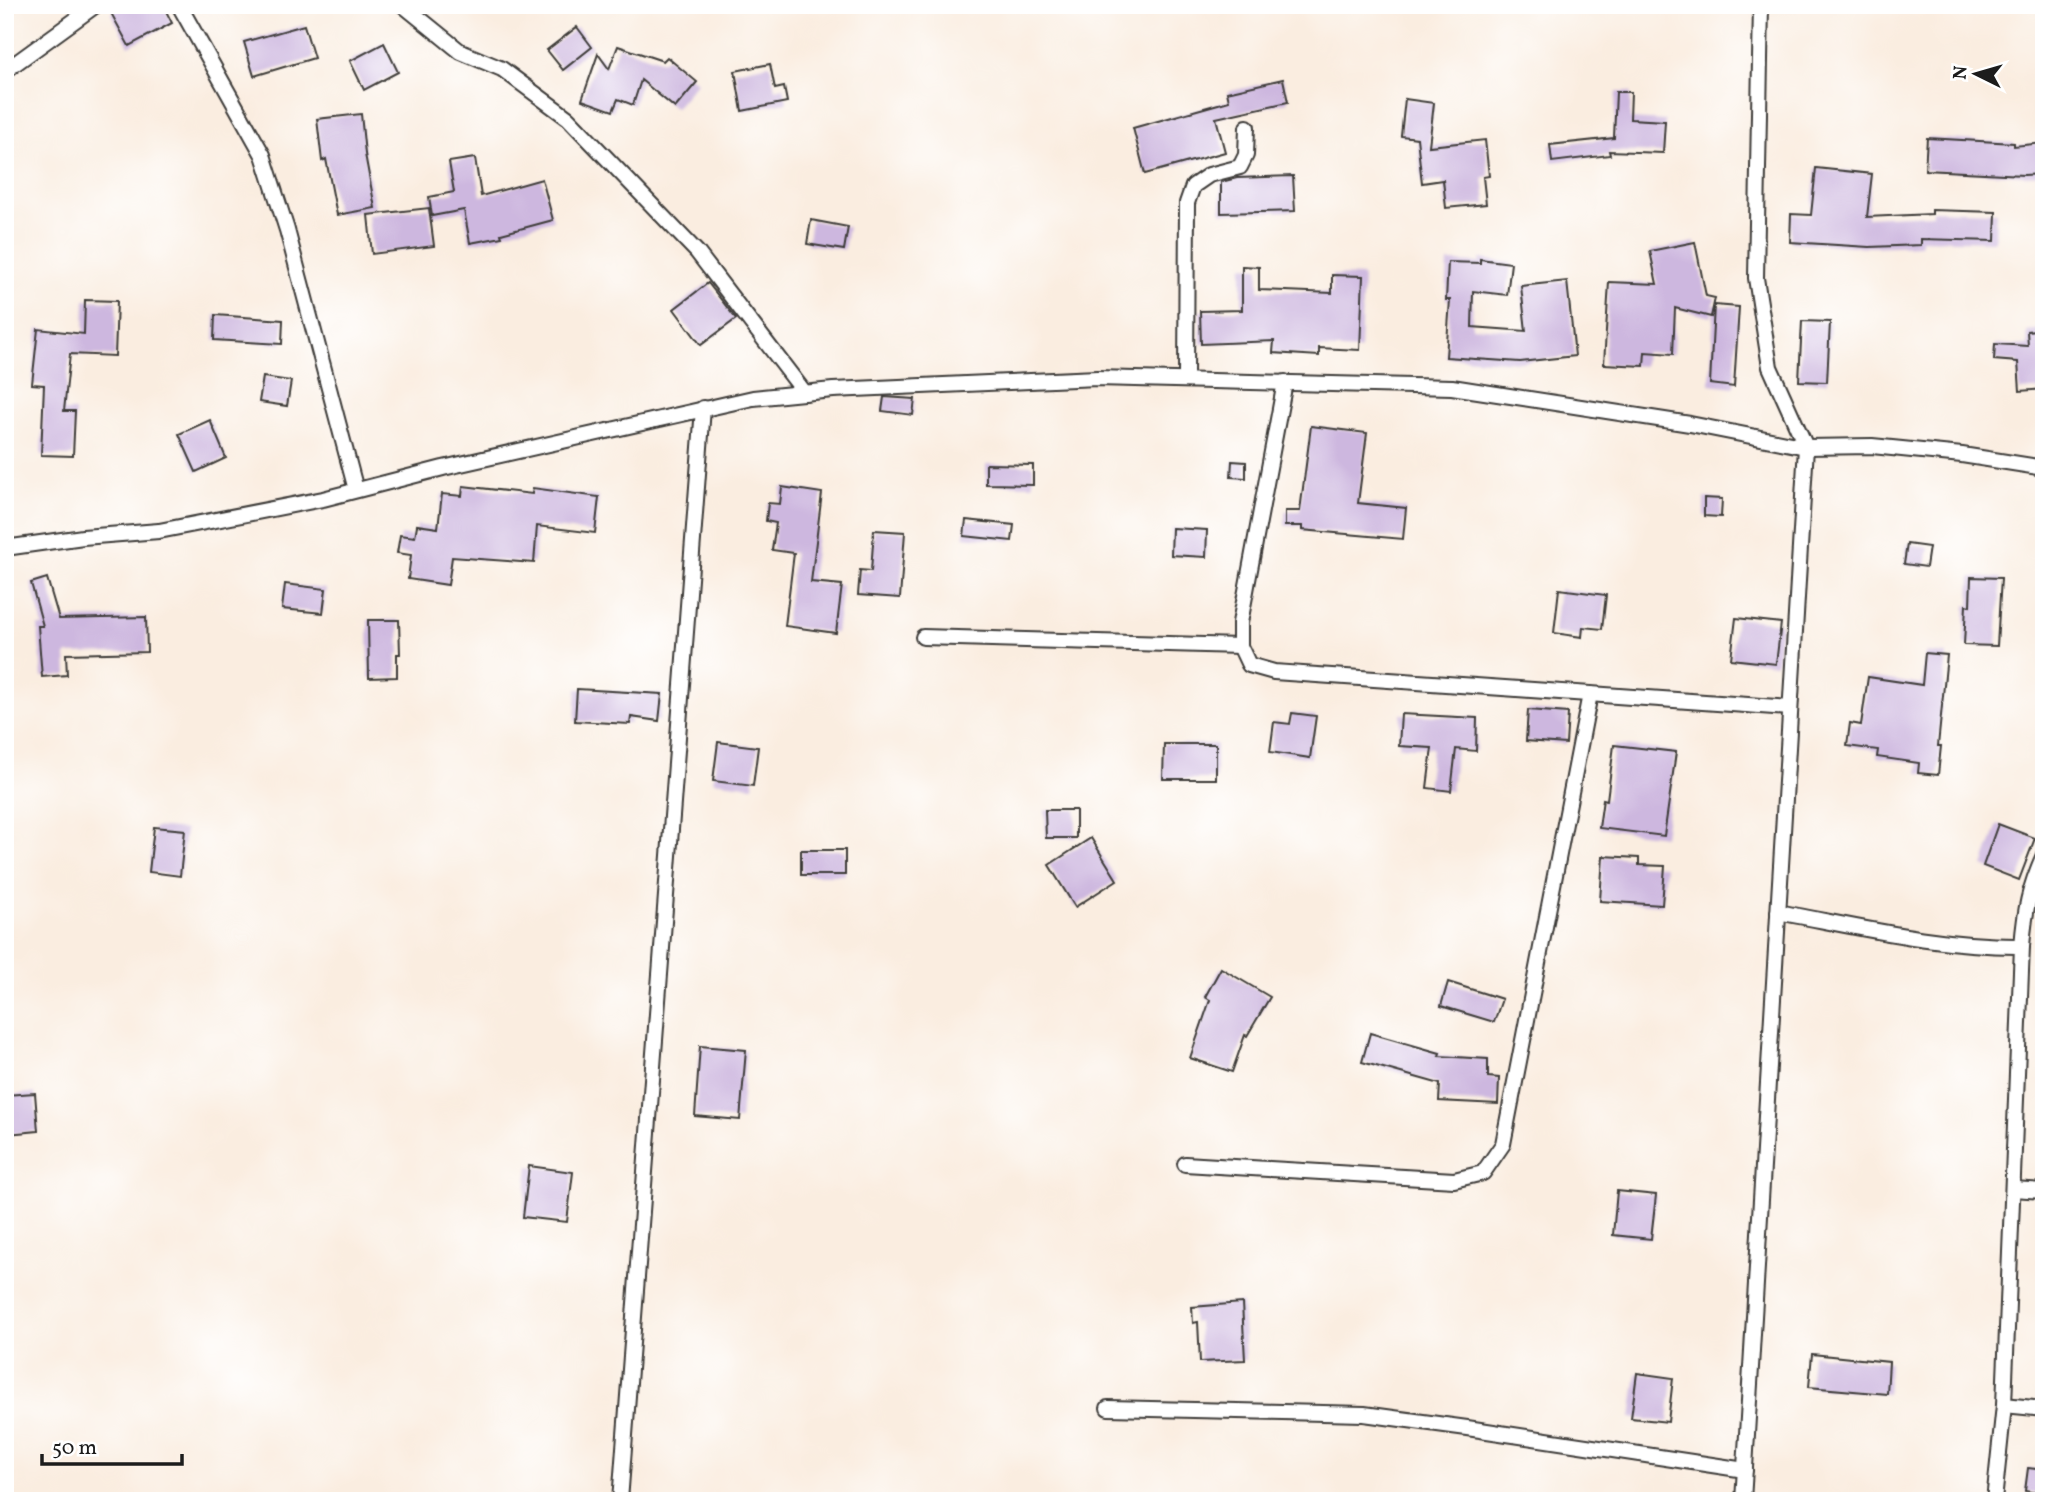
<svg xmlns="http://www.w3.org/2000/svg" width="2049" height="1506" viewBox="0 0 2049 1506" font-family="Vollkorn,serif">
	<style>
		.building { fill: #cdb7df }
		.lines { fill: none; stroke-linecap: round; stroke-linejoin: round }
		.minor-casing { stroke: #3d3b39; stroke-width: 18 }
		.minor { stroke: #fff; stroke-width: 14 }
	</style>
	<rect width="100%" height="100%" fill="#fff"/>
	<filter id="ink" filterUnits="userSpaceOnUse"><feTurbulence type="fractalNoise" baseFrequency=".0143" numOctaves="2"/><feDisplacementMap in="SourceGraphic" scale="14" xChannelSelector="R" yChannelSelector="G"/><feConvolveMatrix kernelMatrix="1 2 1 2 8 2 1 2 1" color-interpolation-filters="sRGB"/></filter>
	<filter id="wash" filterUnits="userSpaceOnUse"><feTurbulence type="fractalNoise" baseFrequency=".00686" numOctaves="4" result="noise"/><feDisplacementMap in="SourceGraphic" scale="28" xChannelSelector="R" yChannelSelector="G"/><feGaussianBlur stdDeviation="1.57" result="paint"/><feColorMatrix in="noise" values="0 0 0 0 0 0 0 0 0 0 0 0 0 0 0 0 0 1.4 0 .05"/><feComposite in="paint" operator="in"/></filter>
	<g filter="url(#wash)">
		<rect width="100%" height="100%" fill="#faede0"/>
		<g id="blocks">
			<g class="building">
				<polygon points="125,5 163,5 172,23 129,46 111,13"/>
				<polygon points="304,25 314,58 254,76 244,42"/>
				<polygon points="577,27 592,47 563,70 547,50"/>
				<polygon points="384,43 398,72 364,90 350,61"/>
				<polygon points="618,46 663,61 667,57 697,82 675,108 641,80 633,105 618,99 613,111 582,100 598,54 609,69"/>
				<polygon points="770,64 775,89 784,87 787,102 742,111 735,71"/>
				<polygon points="1283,79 1288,102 1216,118 1225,152 1145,174 1133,128 1229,101 1227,92"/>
				<polygon points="1616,92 1631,92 1630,119 1665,121 1663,153 1609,151 1610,155 1552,162 1550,145 1614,138"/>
				<polygon points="1405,99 1434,103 1429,146 1485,140 1489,176 1483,177 1486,204 1446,208 1443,180 1422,183 1417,138 1401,136"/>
				<polygon points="361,114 365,154 375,208 337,215 326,159 322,161 317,119"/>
				<polygon points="1927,138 2014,143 2014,146 2044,143 2044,174 2024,175 1925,170"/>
				<polygon points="475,158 481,196 542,179 553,220 501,234 502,237 470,243 464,210 432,216 429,197 454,192 449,162"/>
				<polygon points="1816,168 1872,174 1867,217 1932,214 1932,210 1996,212 1995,241 1921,239 1921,245 1869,247 1790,242 1791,214 1811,215"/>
				<polygon points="1293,176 1295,211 1221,213 1221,182 1237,178"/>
				<polygon points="429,208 434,246 372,254 368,215"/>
				<polygon points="811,220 848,227 844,250 807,244"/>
				<polygon points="1695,242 1706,296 1715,298 1711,317 1675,308 1673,354 1645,352 1644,366 1604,364 1609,282 1657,284 1650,251"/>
				<polygon points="1480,259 1511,263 1507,295 1473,291 1472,327 1526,331 1521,286 1567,281 1575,356 1520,362 1446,357 1450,300 1446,300 1448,262 1480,263"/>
				<polygon points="1242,266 1259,267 1259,290 1332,293 1332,275 1363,276 1360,350 1319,348 1319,356 1273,353 1274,341 1201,344 1200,311 1242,310"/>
				<polygon points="708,283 736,319 701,345 674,309"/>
				<polygon points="85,300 117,301 115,356 70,354 64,411 75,411 73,456 41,455 44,385 32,384 38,329 84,334"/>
				<polygon points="1714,305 1739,307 1734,387 1710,384"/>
				<polygon points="215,315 283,320 282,344 214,340"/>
				<polygon points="1802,321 1830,322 1827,382 1799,381"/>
				<polygon points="2044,329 2044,389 2020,391 2018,362 1994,360 1995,344 2028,346 2027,331"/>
				<polygon points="263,377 291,381 287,406 259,402"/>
				<polygon points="884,397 915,399 913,415 882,411"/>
				<polygon points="210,420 226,458 196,472 179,434"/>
				<polygon points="1311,426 1367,433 1358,503 1406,508 1403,539 1302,530 1302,526 1285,526 1285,511 1300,511"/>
				<polygon points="1232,461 1246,462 1246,478 1231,477"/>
				<polygon points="986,464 1033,465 1033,485 986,484"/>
				<polygon points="463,486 532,494 533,488 599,497 595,533 537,526 534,563 452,557 448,585 408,579 411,555 397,553 400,535 415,537 417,525 438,528 442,494 462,496"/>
				<polygon points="782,487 822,493 811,582 842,585 836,633 785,626 794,553 772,550 776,523 766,521 768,503 780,504"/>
				<polygon points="1704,498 1722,499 1721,517 1704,516"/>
				<polygon points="966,520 1014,525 1012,541 964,536"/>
				<polygon points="1172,528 1207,530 1206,557 1171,555"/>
				<polygon points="874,530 905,532 900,598 858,595 860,570 871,571"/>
				<polygon points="1907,544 1929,547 1926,567 1904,564"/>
				<polygon points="1971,577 2001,578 1997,646 1964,645 1966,605 1970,606"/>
				<polygon points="47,578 59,619 146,617 147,652 66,654 67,675 42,677 38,626 43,626 31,583"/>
				<polygon points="285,584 326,589 323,613 282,609"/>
				<polygon points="1559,589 1606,595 1602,629 1583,627 1582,637 1554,633"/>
				<polygon points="1736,618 1781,623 1776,664 1731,659"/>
				<polygon points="368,620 399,620 400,654 397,654 397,677 369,678"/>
				<polygon points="1925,653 1947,655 1938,746 1941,746 1938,775 1918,773 1919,763 1877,757 1878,750 1847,746 1850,723 1861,725 1868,677 1922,685"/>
				<polygon points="577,689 662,694 659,721 631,717 630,724 575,721"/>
				<polygon points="1528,710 1568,713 1566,744 1526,741"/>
				<polygon points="1292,713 1316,716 1310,758 1270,752 1274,722 1290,724"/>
				<polygon points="1401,714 1477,718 1476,751 1456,749 1451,791 1427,788 1432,748 1399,746"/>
				<polygon points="718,742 758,747 753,786 713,781"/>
				<polygon points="1164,744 1216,744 1216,779 1163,779"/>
				<polygon points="1614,745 1676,752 1664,836 1599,828 1603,799 1607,800"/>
				<polygon points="1045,810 1076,810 1076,838 1046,838"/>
				<polygon points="1998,824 2035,838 2019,880 1983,866"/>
				<polygon points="154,827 185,830 180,876 149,872"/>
				<polygon points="1091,838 1117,880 1075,907 1049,865"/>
				<rect x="801" y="850" width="44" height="25"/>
				<polygon points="1603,856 1639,858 1639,865 1665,866 1662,905 1600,901"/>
				<polygon points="1221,968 1270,997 1247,1036 1245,1035 1232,1072 1190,1058 1210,1000 1205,997"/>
				<polygon points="1448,982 1502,999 1494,1022 1441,1006"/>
				<polygon points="1370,1033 1440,1053 1439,1056 1488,1059 1488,1077 1499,1078 1498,1104 1439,1101 1440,1084 1362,1062"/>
				<polygon points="700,1046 746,1050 740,1120 695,1116"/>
				<polygon points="35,1093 38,1131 8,1134 5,1095"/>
				<polygon points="529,1166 573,1172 567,1222 523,1217"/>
				<polygon points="1617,1191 1656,1195 1651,1239 1613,1235"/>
				<polygon points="1242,1303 1245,1360 1200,1362 1198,1322 1193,1323 1192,1307"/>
				<polygon points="1812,1354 1889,1362 1887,1394 1809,1387"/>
				<polygon points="1637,1373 1673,1378 1668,1422 1631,1418"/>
				<polygon points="2028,1468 2044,1470 2044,1494 2025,1491"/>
			</g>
		</g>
	</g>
	<g filter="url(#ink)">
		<use href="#blocks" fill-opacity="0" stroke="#3d3b39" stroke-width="2"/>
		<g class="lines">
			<g class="minor-casing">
				<g id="minor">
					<polyline points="179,5 263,155 287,230 356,490"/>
					<polyline points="403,5 461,52 502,69 568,118 697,252 805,393"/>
					<polyline points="5,71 96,5"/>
					<polyline points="1186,380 1187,203 1193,186 1209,175 1240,167 1246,155 1247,127"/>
					<polyline points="1285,382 1240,623 1240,646 1249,665 1274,672 1790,708"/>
					<polyline points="5,548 83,537 159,531 323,499 443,468 753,398 833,390 1097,378 1452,387 1690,424 1806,447 1872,446 1962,455 2044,468"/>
					<polyline points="923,637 1240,646"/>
					<path d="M1778,912C1858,927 1940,947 2022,946L2004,1405L1994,1501"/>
					<path d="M2022,946C2025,910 2029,888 2044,855"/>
					<polyline points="1185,1164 1454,1180 1483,1173 1503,1144 1590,694"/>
					<polyline points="2013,1189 2044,1191"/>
					<polyline points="2004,1405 2044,1409"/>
					<polyline points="1108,1408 1364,1414 1467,1428 1745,1470"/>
					<polyline points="620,1501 703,408"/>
					<polyline points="1743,1501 1806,447 1770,367 1756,278 1761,5"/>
				</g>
			</g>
			<use href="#minor" class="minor"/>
		</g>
	</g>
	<rect width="2049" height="1506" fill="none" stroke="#fff" stroke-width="28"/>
	<g transform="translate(1976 74) rotate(275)" stroke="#ffffff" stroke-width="5" paint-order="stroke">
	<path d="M0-5L12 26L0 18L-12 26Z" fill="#1c1c1c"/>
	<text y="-10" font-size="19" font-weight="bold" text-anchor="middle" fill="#1c1c1c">N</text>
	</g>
	<path d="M42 1454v10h140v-10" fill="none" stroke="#1c1c1c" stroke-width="3.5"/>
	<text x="52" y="1454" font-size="21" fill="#1c1c1c" stroke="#ffffff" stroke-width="5" paint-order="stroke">50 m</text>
</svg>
